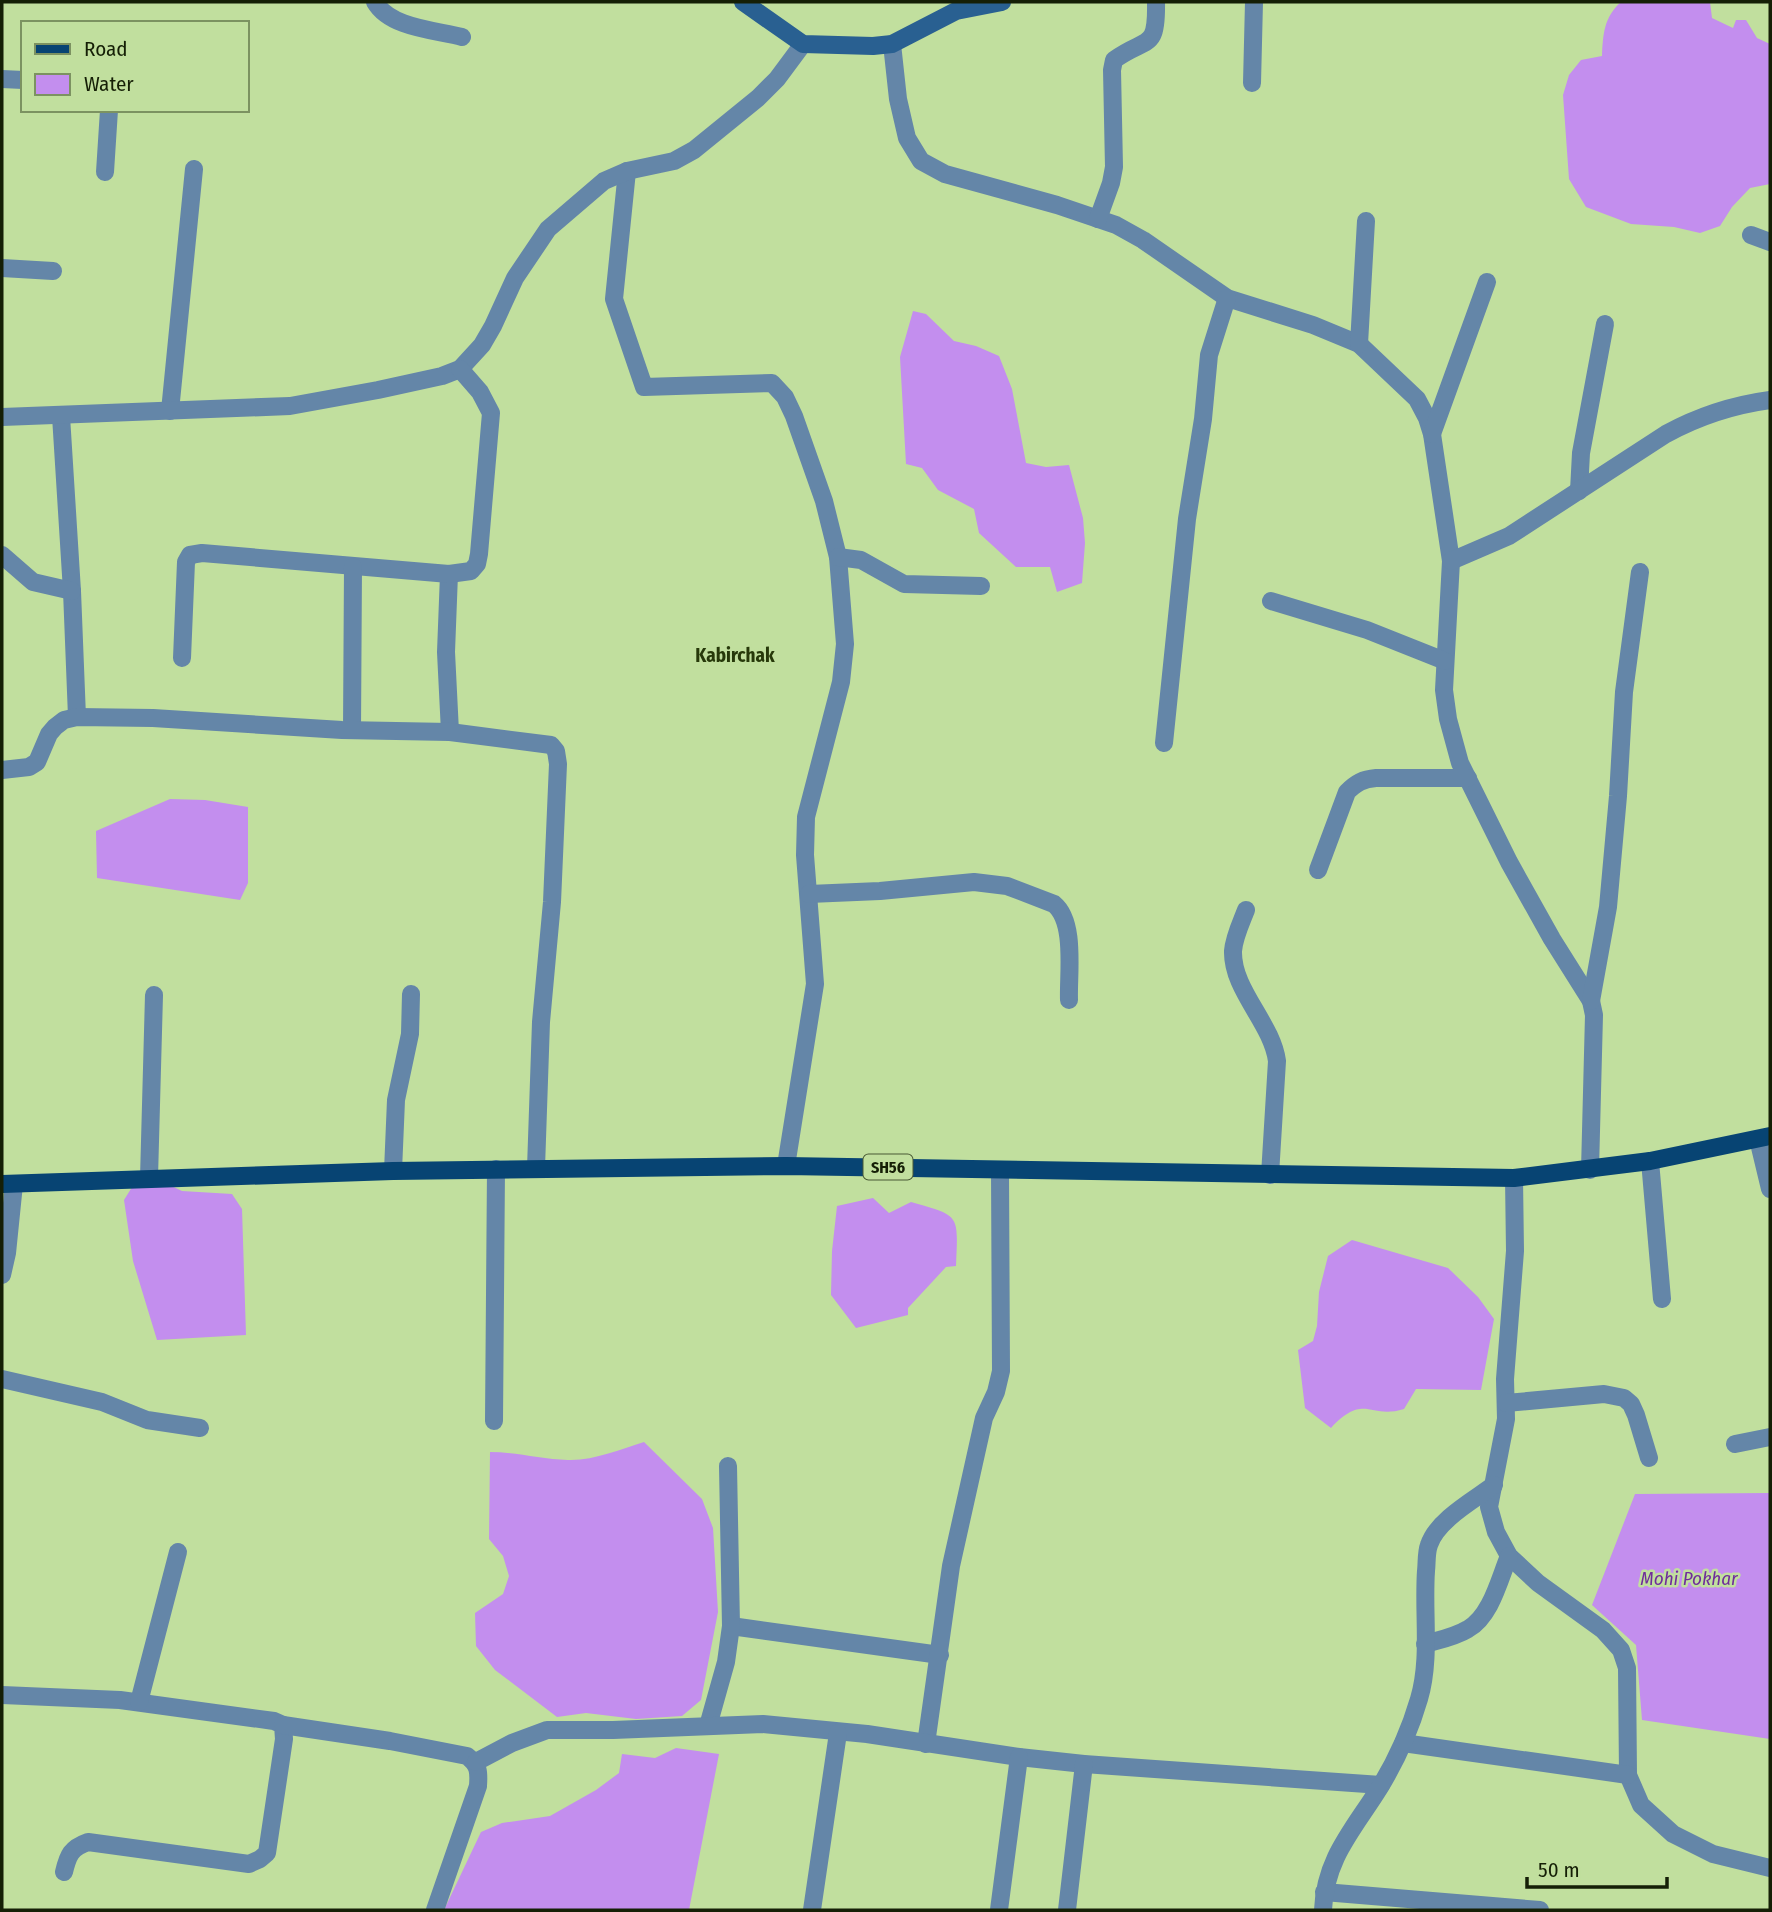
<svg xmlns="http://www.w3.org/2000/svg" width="1772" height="1912" viewBox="0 0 1772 1912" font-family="'Fira Sans Condensed',sans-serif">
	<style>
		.water { fill: #c38eee }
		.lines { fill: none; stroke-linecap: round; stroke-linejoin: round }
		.minor { stroke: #6486a8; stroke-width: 18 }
		.secondary { stroke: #296091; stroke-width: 18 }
		.primary { stroke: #074473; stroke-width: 18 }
		.labels { text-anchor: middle; stroke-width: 5; stroke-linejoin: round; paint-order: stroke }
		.shield { fill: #c1df9e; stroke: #495934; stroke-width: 2 }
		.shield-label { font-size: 16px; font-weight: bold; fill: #151f06 }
		.neighbourhood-label { font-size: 19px; font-weight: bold; fill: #27390a; stroke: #c1df9e }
		.water-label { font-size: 19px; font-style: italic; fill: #6f2c9b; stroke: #c1df9e }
	</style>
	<rect width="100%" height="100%" fill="#c1df9e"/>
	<g class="water">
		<path d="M1621,2H1710L1712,18L1733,28L1736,20H1746L1757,38L1770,44V184L1750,188L1732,207L1720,226L1700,233L1674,227L1631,224L1586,207L1569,179L1563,95L1569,75L1581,60L1602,56C1603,34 1604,17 1621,2Z"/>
		<polygon points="913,311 926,314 954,341 976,346 999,356 1012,389 1026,463 1046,467 1069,465 1083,518 1085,543 1082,583 1057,592 1050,567 1016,567 979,533 974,509 938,490 922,468 906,464 900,357"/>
		<polygon points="170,799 205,800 248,807 248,883 240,900 97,878 96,831"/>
		<polygon points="159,1180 182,1191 232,1194 242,1209 246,1335 157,1340 133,1261 124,1200 134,1184"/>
		<path d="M873,1198L889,1213L911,1202C961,1216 958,1214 956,1266L946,1267L908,1308V1315L856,1328L831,1295L832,1251L837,1206Z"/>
		<path d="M1352,1240L1448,1268L1478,1297L1494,1319L1481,1390L1416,1389L1404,1409C1369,1420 1365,1392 1331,1428L1305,1408L1298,1350L1313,1341L1317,1326L1319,1292L1328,1256Z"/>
		<path d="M644,1442L702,1499L713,1528L718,1612L701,1700L682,1716L636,1719L586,1713L557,1717L495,1670L476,1646L475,1613L503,1594L509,1576L503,1556L489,1539L490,1452C516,1452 541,1459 568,1460C593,1461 621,1449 644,1442Z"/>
		<polygon points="1770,1493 1770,1739 1642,1720 1636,1645 1592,1605 1635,1494"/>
		<polygon points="676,1748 719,1754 689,1910 444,1910 481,1832 502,1823 550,1816 596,1790 619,1773 622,1754 655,1758"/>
	</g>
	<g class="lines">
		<g class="minor">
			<path d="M375,2C390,28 435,30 462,37"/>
			<polyline points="892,44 898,99 907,138 921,161 945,174 1057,205 1116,225 1143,240 1227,298 1313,325 1359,344 1417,399 1427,418 1432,434 1451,561 1444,690 1448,719 1460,763 1509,862 1552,939 1591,1001 1594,1015 1590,1170"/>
			<polyline points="2,79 23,80"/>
			<polyline points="1252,83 1254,2"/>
			<polyline points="627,171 614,299 644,387 772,383 785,397 794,416 824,501 838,557 845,644 841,682 806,817 805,855 815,984 786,1166"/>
			<polyline points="105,172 109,110"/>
			<path d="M1098,219L1111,183L1114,167L1112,70L1114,60C1147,36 1157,52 1156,2"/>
			<polyline points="1751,235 1770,242"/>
			<polyline points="2,268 53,271"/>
			<polyline points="1359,344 1366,221"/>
			<polyline points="170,411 194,169"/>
			<polyline points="61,416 72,591 77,717"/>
			<polyline points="2,417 290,406 378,390 442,376 460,369 482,345 493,326 515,278 548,229 604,181 627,171 674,161 694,150 758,98 777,79 803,44"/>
			<polyline points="1432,434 1487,282"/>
			<polyline points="1579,491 1581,453 1605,324"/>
			<polyline points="2,555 33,582 72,591"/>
			<polyline points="838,557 861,560 904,584 981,586"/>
			<path d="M1451,561L1509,536L1666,434C1699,416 1733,405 1770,400"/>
			<polyline points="449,574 446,652 450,732"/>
			<polyline points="1271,601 1367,630 1445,661"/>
			<polyline points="182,658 186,562 190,555 202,553 449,574 471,571 477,564 479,554 491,413 480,392 460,369"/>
			<polyline points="352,730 353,567"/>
			<polyline points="1164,743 1187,519 1203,419 1209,355 1227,298"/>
			<polyline points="2,770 29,767 37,762 49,734 55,727 64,720 77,717 153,718 342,730 450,732 551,745 556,751 558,764 552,902 541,1022 536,1168"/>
			<path d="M1318,870L1347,792C1356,783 1363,779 1376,778H1468"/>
			<path d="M809,894L880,891L974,882L1007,886L1054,904C1076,922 1068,974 1069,1000"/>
			<path d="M1246,910C1241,923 1234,937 1233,951C1232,990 1272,1023 1277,1061L1270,1175"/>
			<polyline points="1591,1001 1608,907 1618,796 1624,692 1640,572"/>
			<polyline points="1758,1139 1770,1189"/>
			<polyline points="1650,1161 1662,1299"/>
			<polyline points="393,1171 396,1100 410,1034 411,994"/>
			<polyline points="149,1178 154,995"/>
			<polyline points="1514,1178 1515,1251 1505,1379 1506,1419 1489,1507 1496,1532 1509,1556 1538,1583 1603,1630 1621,1650 1627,1668 1628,1775 1641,1805 1673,1834 1713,1854 1770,1868"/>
			<polyline points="2,1275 7,1253 14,1184"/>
			<polyline points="2,1379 102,1402 147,1420 200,1428"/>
			<polyline points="1506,1403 1604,1394 1624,1398 1631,1404 1636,1415 1649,1458"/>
			<polyline points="494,1421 496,1169"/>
			<polyline points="1735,1444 1770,1437"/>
			<polyline points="731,1626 940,1655"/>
			<path d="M1425,1644C1439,1640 1455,1637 1468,1629C1491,1616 1499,1580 1509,1556"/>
			<path d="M2,1695L120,1700L274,1721L283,1725L284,1739L267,1853L260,1859L249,1864L88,1842C71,1848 68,1855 64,1872"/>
			<polyline points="139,1702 178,1552"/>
			<path d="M283,1725L390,1741L467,1756C479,1765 479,1772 478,1786L435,1910"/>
			<polyline points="708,1726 726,1662 731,1626 728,1466"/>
			<polyline points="1403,1743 1628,1775"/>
			<polyline points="926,1744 951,1566 984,1418 996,1392 1001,1371 1000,1171"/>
			<polyline points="476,1762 512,1743 547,1730 613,1730 763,1724 867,1734 1019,1757 1084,1764 1381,1785"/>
			<polyline points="1324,1892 1540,1910"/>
			<polyline points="812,1910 838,1733"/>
			<polyline points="999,1910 1019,1757"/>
			<polyline points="1067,1910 1084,1764"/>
			<path d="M1323,1910C1325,1858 1354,1829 1380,1787C1397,1759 1410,1730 1419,1699C1431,1659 1423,1613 1426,1571C1427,1563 1426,1553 1429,1545C1437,1520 1474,1500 1494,1485"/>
		</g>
		<polyline class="secondary" points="743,2 803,44 873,46 892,44 956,11 1002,2"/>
		<polyline class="primary" points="2,1184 393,1171 786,1166 1514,1178 1650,1161 1770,1136"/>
	</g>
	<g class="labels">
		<rect class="shield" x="863.5" y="1154.5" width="49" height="25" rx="5"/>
		<g class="shield-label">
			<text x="888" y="1173">SH56</text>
		</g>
		<g class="neighbourhood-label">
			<text x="735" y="662">Kabirchak</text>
		</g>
		<g class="water-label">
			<text x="1689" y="1585">Mohi Pokhar</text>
		</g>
	</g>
	<rect width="1772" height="1912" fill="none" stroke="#151f06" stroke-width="7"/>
	<rect x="21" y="21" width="228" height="91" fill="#c1df9e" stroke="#7c9261" stroke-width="2"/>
	<rect x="35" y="44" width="35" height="10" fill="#074473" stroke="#7c9261" stroke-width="2"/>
	<text x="84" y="56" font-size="21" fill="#151f06">Road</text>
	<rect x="35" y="74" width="35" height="21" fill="#c38eee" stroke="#7c9261" stroke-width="2"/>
	<text x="84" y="91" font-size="21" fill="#151f06">Water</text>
	<path d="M1527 1877v10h140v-10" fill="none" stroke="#151f06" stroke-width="3.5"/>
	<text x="1538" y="1877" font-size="21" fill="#151f06" stroke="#c1df9e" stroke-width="5" paint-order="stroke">50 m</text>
</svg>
